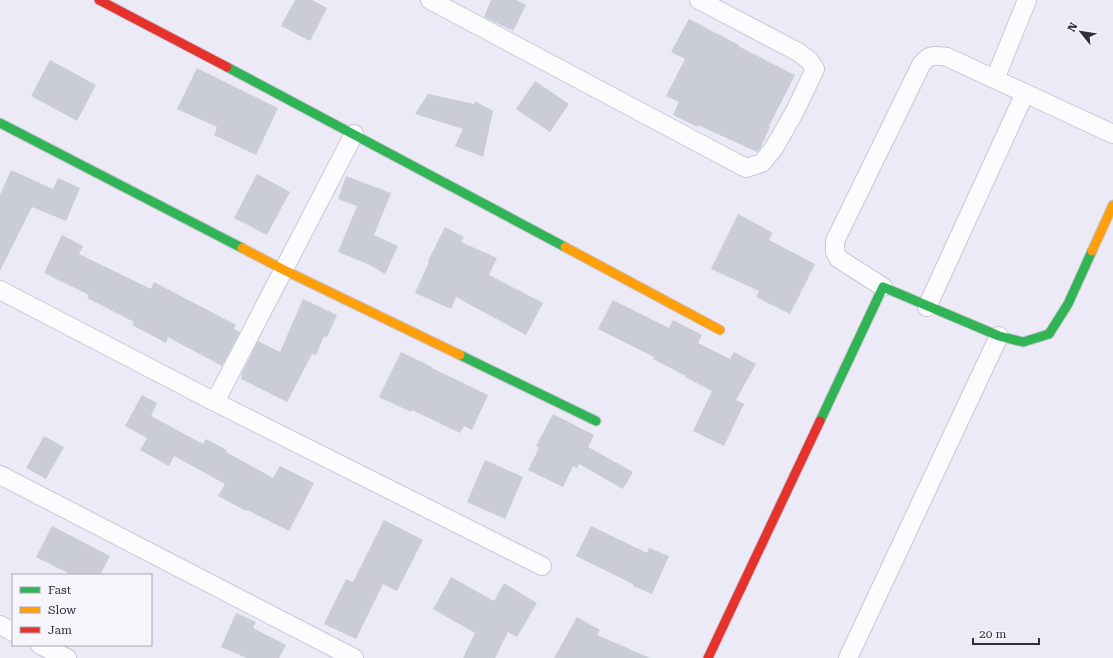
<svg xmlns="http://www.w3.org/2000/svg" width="1113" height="658" viewBox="0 0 1113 658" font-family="'Roboto Serif',serif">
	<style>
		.building { fill: #caccd7 }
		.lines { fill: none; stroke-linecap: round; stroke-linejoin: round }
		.street-casing { stroke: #c9c7d3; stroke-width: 20 }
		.fast-casing { stroke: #c9c7d3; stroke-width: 11 }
		.slow-casing { stroke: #c9c7d3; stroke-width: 11 }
		.jam-casing { stroke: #c9c7d3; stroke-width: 11 }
		.street { stroke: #fcfcfe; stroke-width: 18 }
		.fast { stroke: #30b455; stroke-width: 9 }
		.slow { stroke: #ff9f0a; stroke-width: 9 }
		.jam { stroke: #e5322d; stroke-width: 9 }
	</style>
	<rect width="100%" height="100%" fill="#eceaf6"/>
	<g class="building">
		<polygon points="295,0 312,0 327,8 310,41 281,26"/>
		<polygon points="491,0 516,0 526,5 513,31 484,17"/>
		<polygon points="689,19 739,45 738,46 795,75 769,126 770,127 761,147 757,152 698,125 697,127 673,115 679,102 666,96 685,59 671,52"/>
		<polygon points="50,60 96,85 77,121 31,96"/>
		<polygon points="197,68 278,108 256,155 214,135 217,127 177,109"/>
		<polygon points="535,81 569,104 550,132 516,109"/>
		<polygon points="428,94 474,104 475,101 493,111 483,157 455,146 463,129 415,114"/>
		<polygon points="11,170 53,189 58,178 80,188 66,221 32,207 0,271 0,195"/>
		<polygon points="257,174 290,192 267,235 234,218"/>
		<polygon points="346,176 391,193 374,235 398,246 385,274 370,265 338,252 357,206 338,199"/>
		<polygon points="738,214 773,233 769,240 815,264 790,314 756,297 759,291 711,269"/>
		<polygon points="445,227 464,237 461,242 497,258 489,275 543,303 526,335 456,297 451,309 415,293 429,262 428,261"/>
		<polygon points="62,235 83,246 79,254 151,289 154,282 236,325 234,329 240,332 222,366 168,337 166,343 132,325 134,322 87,298 89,295 44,273"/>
		<polygon points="303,299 337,315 327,337 324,336 316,355 312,354 287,402 241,379 242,376 241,375 258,341 280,352"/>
		<polygon points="613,300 669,328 673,320 702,335 698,343 730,359 734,352 756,364 736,400 744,404 724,446 693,431 712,391 685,377 686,376 653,359 654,357 598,329"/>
		<polygon points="401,352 432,367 432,368 488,395 472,430 464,426 460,433 412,410 411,412 379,397"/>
		<polygon points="142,395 157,403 151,416 203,444 206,439 227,450 226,452 273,478 280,466 314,483 289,531 247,510 246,511 218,496 225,484 174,456 169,466 140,450 147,438 125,426"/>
		<polygon points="553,414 594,435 588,447 633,472 623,489 579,464 577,468 573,466 563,487 528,470 539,448 536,446"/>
		<polygon points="44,436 64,447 46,479 26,468"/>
		<polygon points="485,460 523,477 505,519 467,502"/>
		<polygon points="384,520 423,540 397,591 383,584 356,639 324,624 346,579 353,582"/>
		<polygon points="52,526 110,556 100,575 72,575 36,557"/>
		<polygon points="591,526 647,553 649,548 669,556 652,594 633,586 633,584 576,556"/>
		<polygon points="451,577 494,601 504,583 537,603 517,637 508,632 495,658 463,658 475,633 433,609"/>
		<polygon points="236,613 256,622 253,628 286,645 279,658 247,658 221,647"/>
		<polygon points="577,617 600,630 597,635 650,658 554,658"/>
	</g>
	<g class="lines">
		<g class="street-casing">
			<g id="street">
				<polyline points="430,0 746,168 762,163 774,148 795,111 815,69 809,60 798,52 699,0"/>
				<polyline points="995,79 1027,0"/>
				<path d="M883,287L839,259L835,252V241L921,65C929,54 934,55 947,57L1113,134"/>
				<polyline points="0,290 215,402 542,566"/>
				<polyline points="927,307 1025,93"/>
				<polyline points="215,402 354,134"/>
				<polyline points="0,475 354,658"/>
				<polyline points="0,625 13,632"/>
				<polyline points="40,645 67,658"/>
				<polyline points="848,658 999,336"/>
			</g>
		</g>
		<g class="fast-casing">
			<g id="fast">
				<polyline points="227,67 565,247"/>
				<polyline points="0,123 242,248"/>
				<polyline points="460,355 596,421"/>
				<polyline points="820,421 883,287 999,336 1023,342 1049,334 1068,304 1092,251"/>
			</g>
		</g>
		<g class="slow-casing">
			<g id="slow">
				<polyline points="565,247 720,330"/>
				<polyline points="242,248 284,270 460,355"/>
				<polyline points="1092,251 1113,205"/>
			</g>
		</g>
		<g class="jam-casing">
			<g id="jam">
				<polyline points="99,0 227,67"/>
				<polyline points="708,658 820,421"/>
			</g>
		</g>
		<use href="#street" class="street"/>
		<use href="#fast" class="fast"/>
		<use href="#slow" class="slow"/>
		<use href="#jam" class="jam"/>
	</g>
	<rect x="12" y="574" width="140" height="72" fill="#f6f5fc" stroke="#a7a6af"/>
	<rect x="20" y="587" width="20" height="6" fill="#30b455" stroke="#a7a6af"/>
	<text x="48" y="594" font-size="12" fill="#312f3c">Fast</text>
	<rect x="20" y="607" width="20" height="6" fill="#ff9f0a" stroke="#a7a6af"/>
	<text x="48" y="614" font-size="12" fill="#312f3c">Slow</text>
	<rect x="20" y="627" width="20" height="6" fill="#e5322d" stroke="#a7a6af"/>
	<text x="48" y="634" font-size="12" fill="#312f3c">Jam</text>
	<g transform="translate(1081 32) rotate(300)" stroke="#f6f5fc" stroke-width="3" paint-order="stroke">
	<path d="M0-3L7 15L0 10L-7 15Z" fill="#312f3c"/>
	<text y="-6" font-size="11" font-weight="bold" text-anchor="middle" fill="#312f3c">N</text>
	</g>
	<path d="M973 638v6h66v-6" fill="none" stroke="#312f3c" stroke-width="2"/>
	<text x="979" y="638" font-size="12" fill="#312f3c" stroke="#f6f5fc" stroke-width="3" paint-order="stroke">20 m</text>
</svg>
